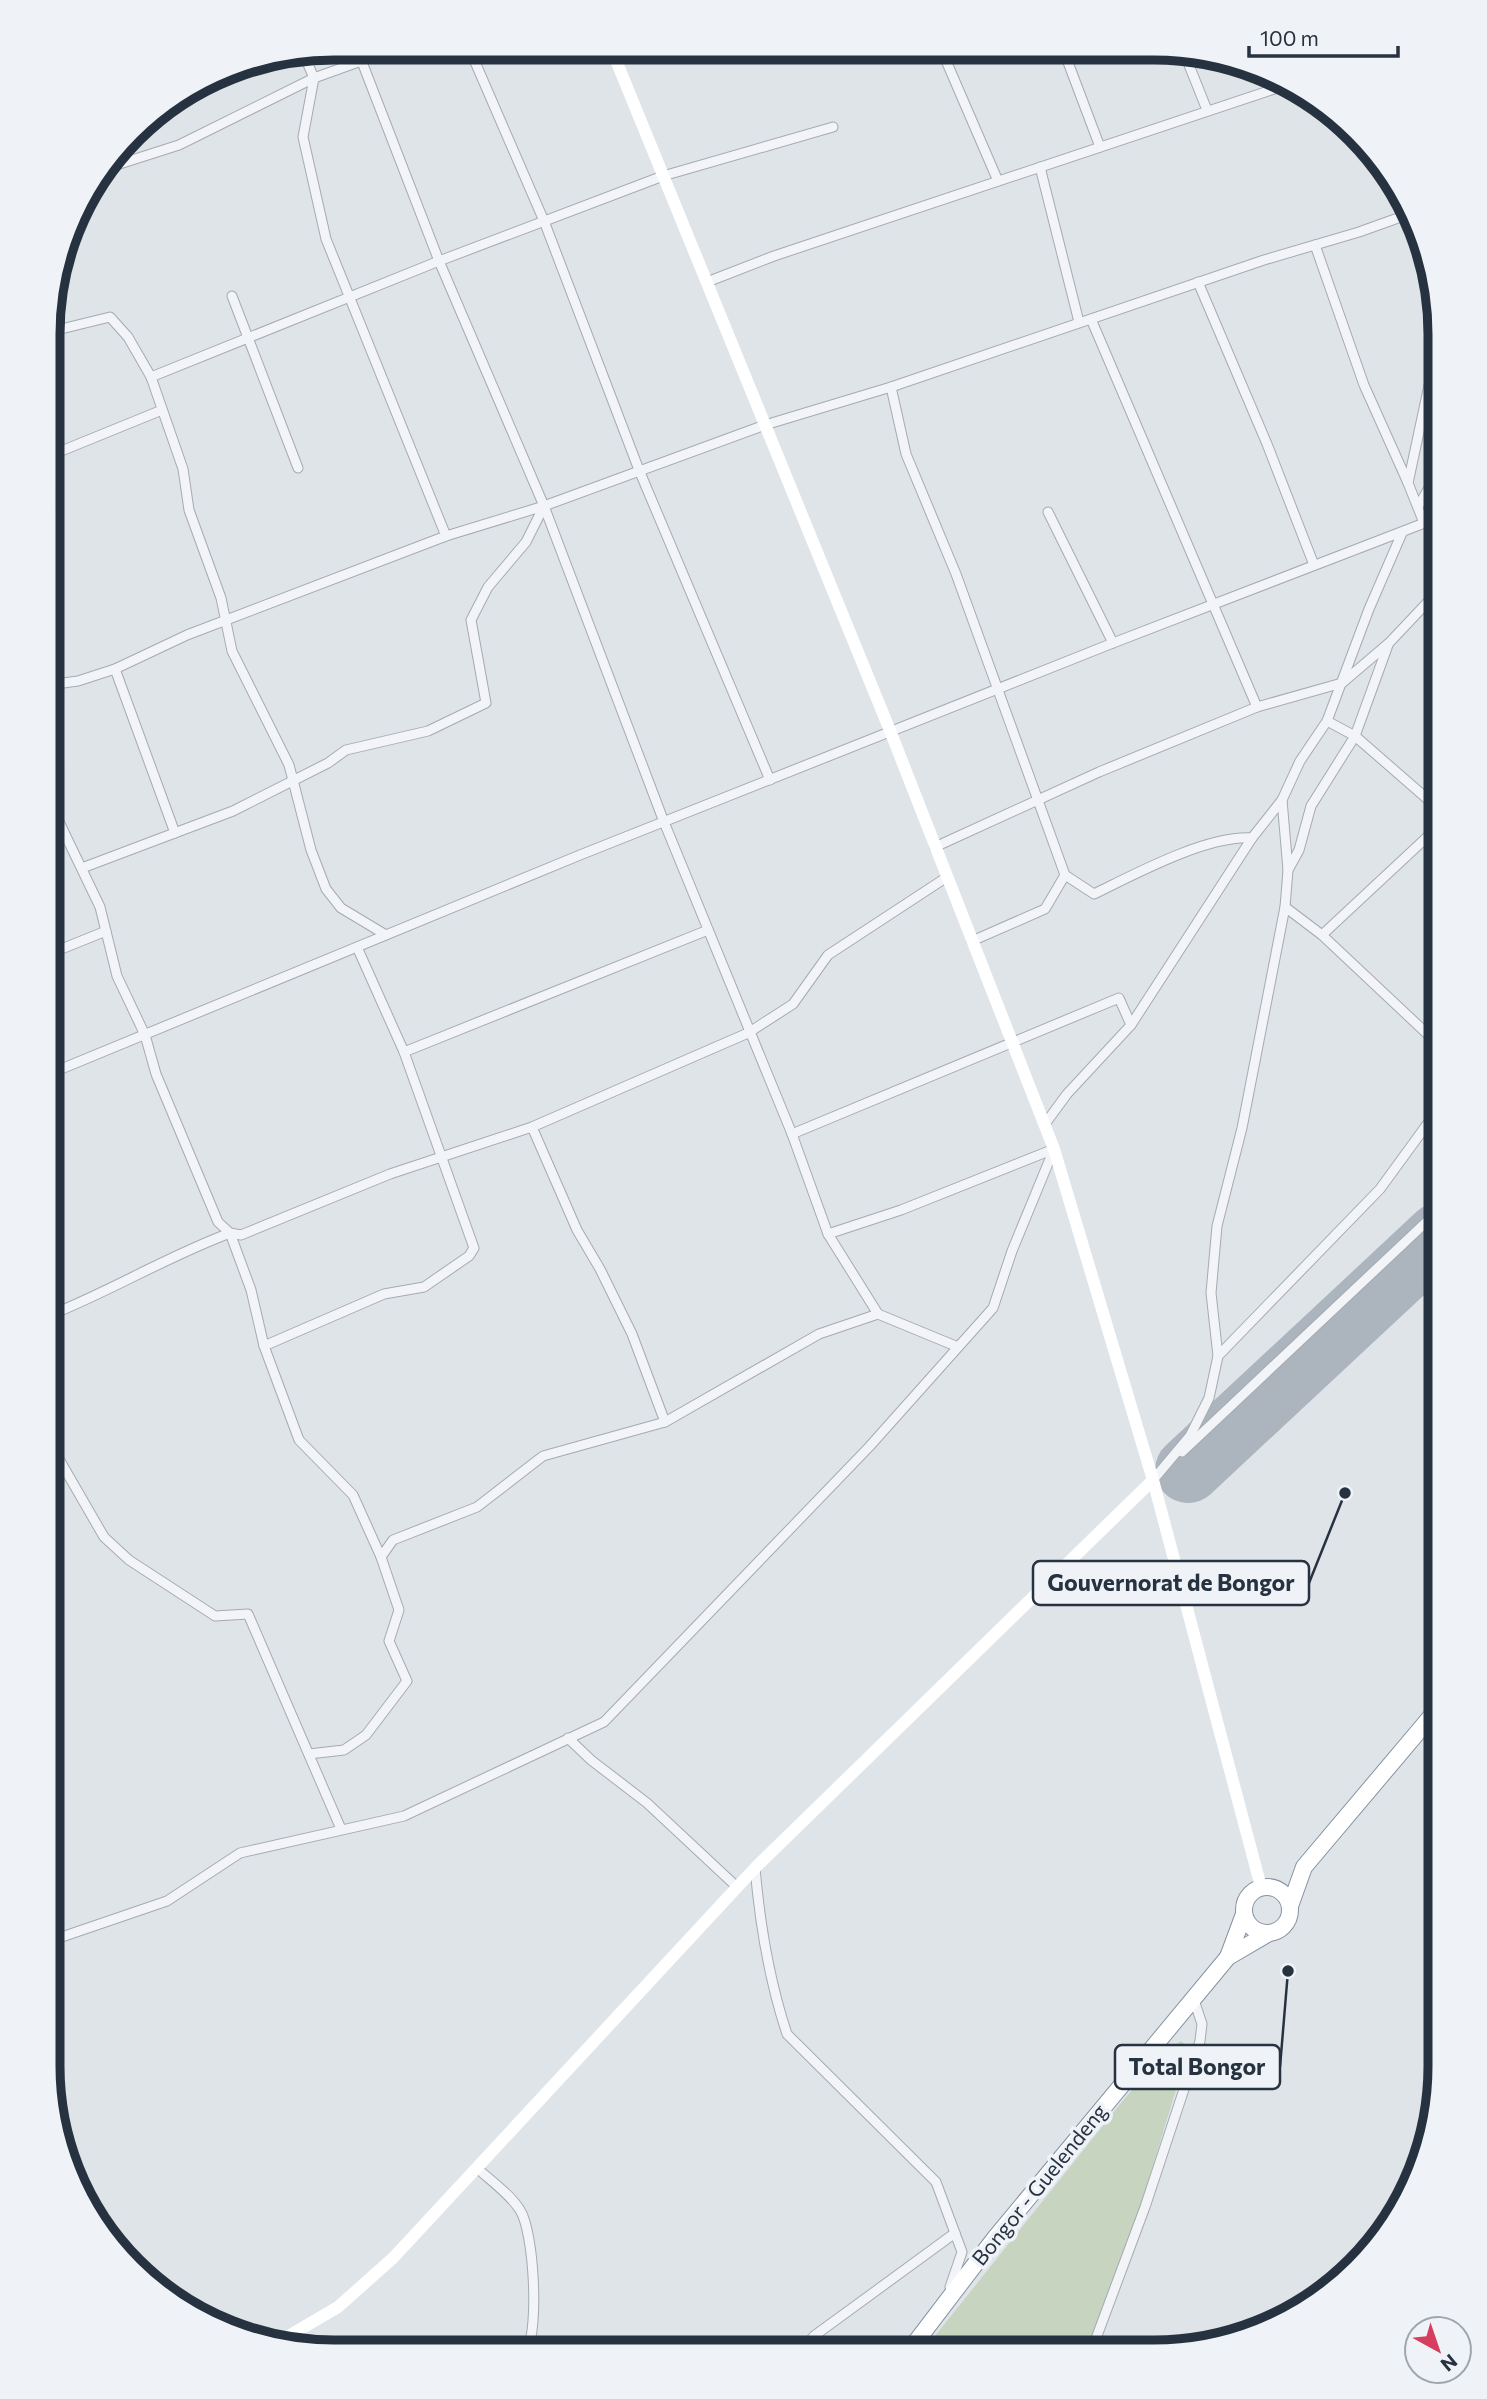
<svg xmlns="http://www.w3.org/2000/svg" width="1487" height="2399" viewBox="0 0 1487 2399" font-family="Commissioner,sans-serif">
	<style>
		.green { fill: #c6d4c0 }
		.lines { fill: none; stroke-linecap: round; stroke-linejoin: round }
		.runway { stroke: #acb4be; stroke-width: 66 }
		.street-casing { stroke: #a4abb3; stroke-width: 11 }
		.highway-casing { stroke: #8692a1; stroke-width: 18 }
		.street { stroke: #f2f4f7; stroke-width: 9 }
		.secondary { stroke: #fff; stroke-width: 12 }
		.highway { stroke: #fff; stroke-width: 16 }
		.labels { text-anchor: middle; stroke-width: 7; stroke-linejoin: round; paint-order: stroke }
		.street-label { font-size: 21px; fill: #273241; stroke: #eff3f7 }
		.rim { fill: none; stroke: #273241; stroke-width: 9 }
		.leader { fill: none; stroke: #273241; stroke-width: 2.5 }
		.callout-dot { fill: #273241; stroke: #eff3f7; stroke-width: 2.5 }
		.callout { fill: #eff3f7; stroke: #273241; stroke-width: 2.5 }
		.callout-label { font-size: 23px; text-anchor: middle; font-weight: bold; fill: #273241 }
	</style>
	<rect width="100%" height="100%" fill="#dfe4e9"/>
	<polygon class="green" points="1181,2041 1189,2047 1129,2244 1088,2352 923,2351 1121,2103 1166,2050"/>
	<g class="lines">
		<polyline class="runway" points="1188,1470 1439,1236"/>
		<g class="street-casing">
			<g id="street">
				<polyline points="469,48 544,221 639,470 770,780"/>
				<polyline points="941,49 998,181"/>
				<polyline points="1063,49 1100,147"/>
				<polyline points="1183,50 1207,110"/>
				<polyline points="303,53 314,78 303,137 326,239 446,536"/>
				<polyline points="362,62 439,261 544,506 664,822 792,1134 828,1234 878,1314 958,1347"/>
				<polyline points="1040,167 1079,322"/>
				<polyline points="107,168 179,145 314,78 400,47"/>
				<polyline points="1315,245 1364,385 1408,483"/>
				<polyline points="707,282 774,256 1289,84"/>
				<polyline points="1198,282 1267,444 1314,565"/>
				<polyline points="232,296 298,468"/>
				<polyline points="1091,319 1257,707"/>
				<polyline points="57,330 110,317 128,337 151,377 183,469 189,510 221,598 232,651 289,765 311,850 326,889 341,908 386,935"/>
				<polyline points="50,333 57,330 67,240"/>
				<polyline points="151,377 439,261 663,176 833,127"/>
				<polyline points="891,387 906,454 956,574 1065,875"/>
				<polyline points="49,456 162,410"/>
				<polyline points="1419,505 1440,469"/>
				<polyline points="1048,512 1113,643"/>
				<polyline points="1424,523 1408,483 1440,334"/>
				<polyline points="115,669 175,833"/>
				<polyline points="49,685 78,681 115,669 187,635 446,536 544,506 765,425 891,387 1264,260 1359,232 1412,213"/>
				<polyline points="1327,721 1355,736 1440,810"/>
				<polyline points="49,801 100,907 117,976 145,1035 156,1074 218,1222 230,1233 241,1235 390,1174 532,1127 748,1033 793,1004 828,955 947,877"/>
				<polyline points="935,847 1099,772 1257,707 1342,683 1389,643 1440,589"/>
				<polyline points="82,868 233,811 328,763 346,750 428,731 486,703 471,620 488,587 526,542 544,506"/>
				<polyline points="1288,870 1299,850 1311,806 1355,736 1388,645"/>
				<polyline points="1285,907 1322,935 1439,1045"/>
				<polyline points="1322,935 1440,825"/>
				<path d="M972,941L1045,909L1065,875L1094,894C1135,874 1207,835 1252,838"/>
				<polyline points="49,954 106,931"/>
				<polyline points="404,1052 708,930"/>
				<polyline points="49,1074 580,855 1113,643 1440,517"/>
				<polyline points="1045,1124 1067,1094 1131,1025 1252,838 1282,800 1300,761 1327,721 1369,609 1402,533"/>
				<polyline points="532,1127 577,1230 600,1269 632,1334 665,1422"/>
				<polyline points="792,1134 1119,998 1131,1025"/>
				<polyline points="828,1234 901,1210 1054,1149"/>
				<path d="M48,1316C111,1291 168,1256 230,1233L251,1290L264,1346L299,1440L353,1495L381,1557"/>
				<polyline points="264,1346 384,1294 424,1287 469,1256 474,1248 404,1052 357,947"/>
				<polyline points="1218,1356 1380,1189 1439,1108"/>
				<polyline points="48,1440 104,1537 129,1560 215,1616 248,1614 341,1829"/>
				<polyline points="1182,1452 1439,1210"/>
				<polyline points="1153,1480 1190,1436 1209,1398 1218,1356 1211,1293 1217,1226 1242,1128 1285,907 1288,870 1282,800"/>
				<polyline points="568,1738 591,1760 647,1803 737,1887"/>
				<polyline points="309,1754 344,1750 366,1735 407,1681 389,1641 399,1610 381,1557 393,1540 477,1507 543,1456 665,1422 819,1334 878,1314"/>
				<path d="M755,1868C760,1925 769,1980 787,2034L936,2182L962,2252L950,2287"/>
				<polyline points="47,1942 167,1901 240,1853 404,1816 604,1722 869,1447 993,1308 1012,1251 1054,1149"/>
				<path d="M477,2168C491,2181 510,2194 520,2210C534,2232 539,2327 527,2350"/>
				<polyline points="801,2351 814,2336 955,2233"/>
				<polyline points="1091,2352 1145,2207 1200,2041 1202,2024 1194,2000"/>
			</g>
		</g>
		<g class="highway-casing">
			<g id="highway">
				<circle cx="1267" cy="1910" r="23"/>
				<polyline points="1290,1906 1304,1867 1439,1707"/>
				<polyline points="1228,1957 1244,1914"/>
				<polyline points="909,2351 995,2238 1228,1957 1269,1933"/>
			</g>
		</g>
		<use href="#street" class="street"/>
		<g class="secondary">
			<polyline points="611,48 891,733 1054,1149 1153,1480 1261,1887"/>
			<polyline points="275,2344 338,2307 393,2258 755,1868 1153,1480"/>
		</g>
		<use href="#highway" class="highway"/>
	</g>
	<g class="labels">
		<g class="street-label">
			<text transform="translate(1040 2185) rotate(-51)" y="7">Bongor - Guelendeng</text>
		</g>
	</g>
	<path d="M0 0H1487V2399H0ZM334 60H1154A274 274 0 0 1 1428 334V2066A274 274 0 0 1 1154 2340H334A274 274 0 0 1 60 2066V334A274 274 0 0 1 334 60Z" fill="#eff3f7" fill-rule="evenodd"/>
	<path class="rim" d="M334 60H1154A274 274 0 0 1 1428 334V2066A274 274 0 0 1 1154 2340H334A274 274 0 0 1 60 2066V334A274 274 0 0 1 334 60Z"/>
	<path class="leader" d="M1345 1493L1309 1583M1288 1971L1280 2067"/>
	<g class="callout-dot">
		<circle cx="1345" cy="1493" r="7"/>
		<circle cx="1288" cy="1971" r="7"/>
	</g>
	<g class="callout">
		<rect x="1033" y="1561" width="276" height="44" rx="7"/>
		<rect x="1115" y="2045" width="165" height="44" rx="7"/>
	</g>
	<g class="callout-label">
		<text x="1171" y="1591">Gouvernorat de Bongor</text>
		<text x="1197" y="2075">Total Bongor</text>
	</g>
	<g transform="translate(1438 2350) rotate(140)"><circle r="33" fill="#eff3f7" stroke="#9fa6ae" stroke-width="2"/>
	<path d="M0-5L12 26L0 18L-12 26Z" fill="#d53e5e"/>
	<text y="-10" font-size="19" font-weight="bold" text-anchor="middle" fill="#273241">N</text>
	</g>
	<path d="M1249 46v10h149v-10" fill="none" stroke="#273241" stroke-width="3.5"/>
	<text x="1260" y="46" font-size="21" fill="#273241" stroke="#eff3f7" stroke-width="5" paint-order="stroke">100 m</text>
</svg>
